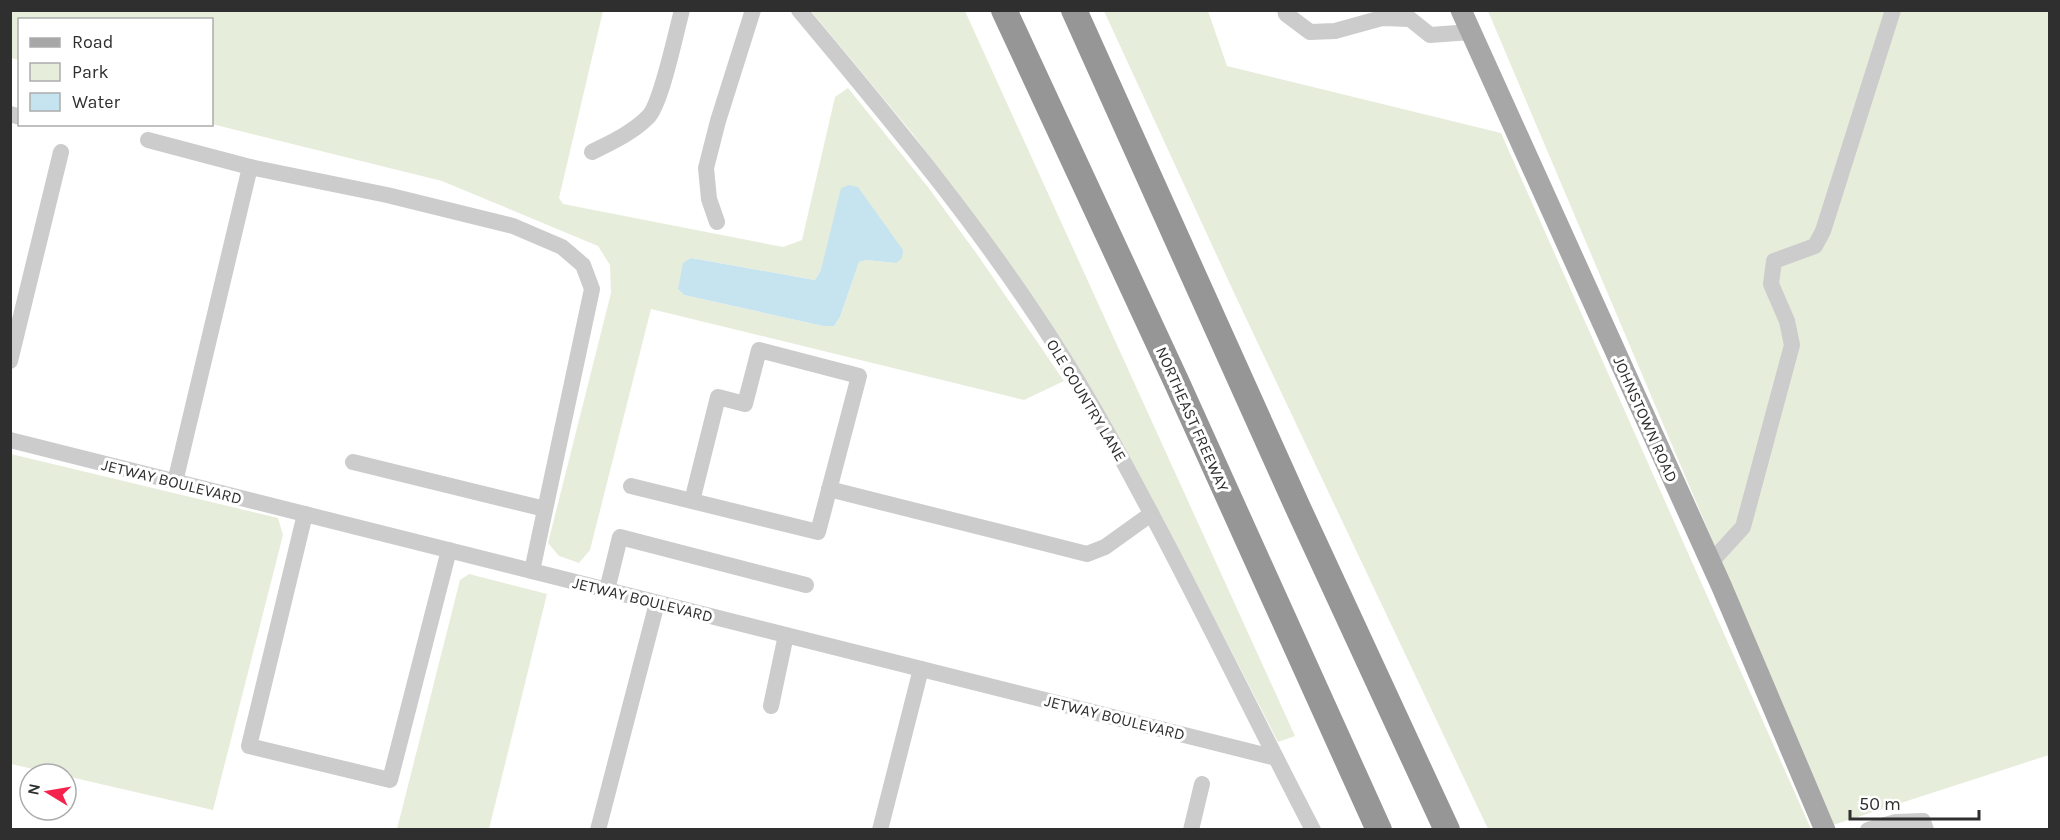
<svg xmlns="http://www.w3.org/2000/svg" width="2060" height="840" viewBox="0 0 2060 840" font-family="Karla,sans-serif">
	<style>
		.green { fill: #e7eddb; fill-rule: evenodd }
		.water { fill: #c6e4ef }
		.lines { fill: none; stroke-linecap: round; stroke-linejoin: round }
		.minor { stroke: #ccc; stroke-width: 16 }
		.major { stroke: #a7a7a7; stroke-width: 21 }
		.highway { stroke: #969696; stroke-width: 26 }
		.labels { text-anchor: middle; stroke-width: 6; stroke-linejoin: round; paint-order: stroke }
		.street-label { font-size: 16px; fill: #2f2f2f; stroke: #fff }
	</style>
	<rect width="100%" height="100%" fill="#fff"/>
	<g class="green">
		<path d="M10,11H603L559,198L563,204L783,247L802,240L835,97L848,88L928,187L979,257L1064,381L1024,400L651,309L590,550L579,563L559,556L548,543L611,293L610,265L598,246L442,181L212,124V20H20L19,60L11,58ZM903,250L896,263L866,260L859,262L840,317L834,326H823L684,295L678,289L691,258L815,280L821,270Z"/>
		<polygon points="811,11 965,11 1295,736 1278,742 1165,522 1081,372 999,251 912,133"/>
		<polygon points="1104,11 1208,11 1227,66 1501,133 1811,829 1488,829 1236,297"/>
		<polygon points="1488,11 2049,11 2049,755 1833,825"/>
		<polygon points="11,454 278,518 283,535 213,810 66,776 66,774 55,774 11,764"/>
		<polygon points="469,574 547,594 489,829 397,829 460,580"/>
	</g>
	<polygon class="water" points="849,185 858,187 903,250 902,258 896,263 866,260 859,262 840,317 834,326 823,326 684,295 678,289 683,263 691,258 815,280 821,270 841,188"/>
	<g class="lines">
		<g class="minor">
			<path d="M799,10C891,120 983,230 1059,351C1096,409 1128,470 1160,530C1212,629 1261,730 1313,830"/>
			<polyline points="1285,10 1286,14 1310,32 1335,31 1382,18 1410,19 1430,35 1471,32"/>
			<polyline points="10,114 20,117"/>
			<polyline points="148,140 250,167"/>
			<path d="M592,152C612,142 632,133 648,117C661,105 676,32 682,10"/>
			<polyline points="717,222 709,199 706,168 718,121 753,10"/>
			<polyline points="10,361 61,152"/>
			<polyline points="10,440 1276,758"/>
			<polyline points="353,462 545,509"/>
			<polyline points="175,482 250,167 387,195 513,226 562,247 583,265 592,289 532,571"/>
			<polyline points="631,486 818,532 859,376 759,350 745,404 718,397 692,501"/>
			<polyline points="829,489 1087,554 1105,547 1151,514"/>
			<polyline points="305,514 249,746 390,780 449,550"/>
			<polyline points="1711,562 1743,527 1792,345 1787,321 1771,284 1774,261 1815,246 1823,231 1893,10"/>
			<polyline points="607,590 620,537 806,585"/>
			<polyline points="771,706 786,635"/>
			<polyline points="598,830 657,603"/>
			<polyline points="880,830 921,669"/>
			<polyline points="1191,830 1202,784"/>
			<polyline points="1868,830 1896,822 1923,821 1926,830"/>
		</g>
		<polyline class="major" points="1461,10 1721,585 1825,830"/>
		<g class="highway">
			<polyline points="1004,10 1177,383 1379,830"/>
			<polyline points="1074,10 1299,510 1447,830"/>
		</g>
	</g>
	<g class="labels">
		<g class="street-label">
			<text transform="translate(1087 400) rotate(59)" y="6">OLE COUNTRY LANE</text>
			<text transform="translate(1193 419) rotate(66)" y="6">NORTHEAST FREEWAY</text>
			<text transform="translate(1646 419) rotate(66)" y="6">JOHNSTOWN ROAD</text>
			<text transform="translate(172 481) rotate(14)" y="6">JETWAY BOULEVARD</text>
			<text transform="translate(643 599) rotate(14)" y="6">JETWAY BOULEVARD</text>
			<text transform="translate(1115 717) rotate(14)" y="6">JETWAY BOULEVARD</text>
		</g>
	</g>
	<rect width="2060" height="840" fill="none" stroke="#2f2f2f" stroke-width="24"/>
	<rect x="18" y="18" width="195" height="108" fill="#ffffff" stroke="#acacac" stroke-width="1.5"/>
	<rect x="30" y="38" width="30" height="9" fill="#a7a7a7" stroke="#acacac" stroke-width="1.5"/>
	<text x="72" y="48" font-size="18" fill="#2f2f2f">Road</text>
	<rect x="30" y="63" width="30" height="18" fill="#e7eddb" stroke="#acacac" stroke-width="1.5"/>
	<text x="72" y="78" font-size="18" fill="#2f2f2f">Park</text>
	<rect x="30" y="93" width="30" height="18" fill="#c6e4ef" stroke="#acacac" stroke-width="1.5"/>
	<text x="72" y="108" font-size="18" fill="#2f2f2f">Water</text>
	<g transform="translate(48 792) rotate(281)"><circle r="28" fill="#ffffff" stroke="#acacac" stroke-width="1.5"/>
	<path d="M0-4.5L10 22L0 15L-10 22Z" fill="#f5224d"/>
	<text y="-9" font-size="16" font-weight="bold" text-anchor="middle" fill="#2f2f2f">N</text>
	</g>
	<path d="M1850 810v9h129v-9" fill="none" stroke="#2f2f2f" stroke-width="3"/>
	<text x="1859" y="810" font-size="18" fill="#2f2f2f" stroke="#ffffff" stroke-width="4.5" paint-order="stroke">50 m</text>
</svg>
